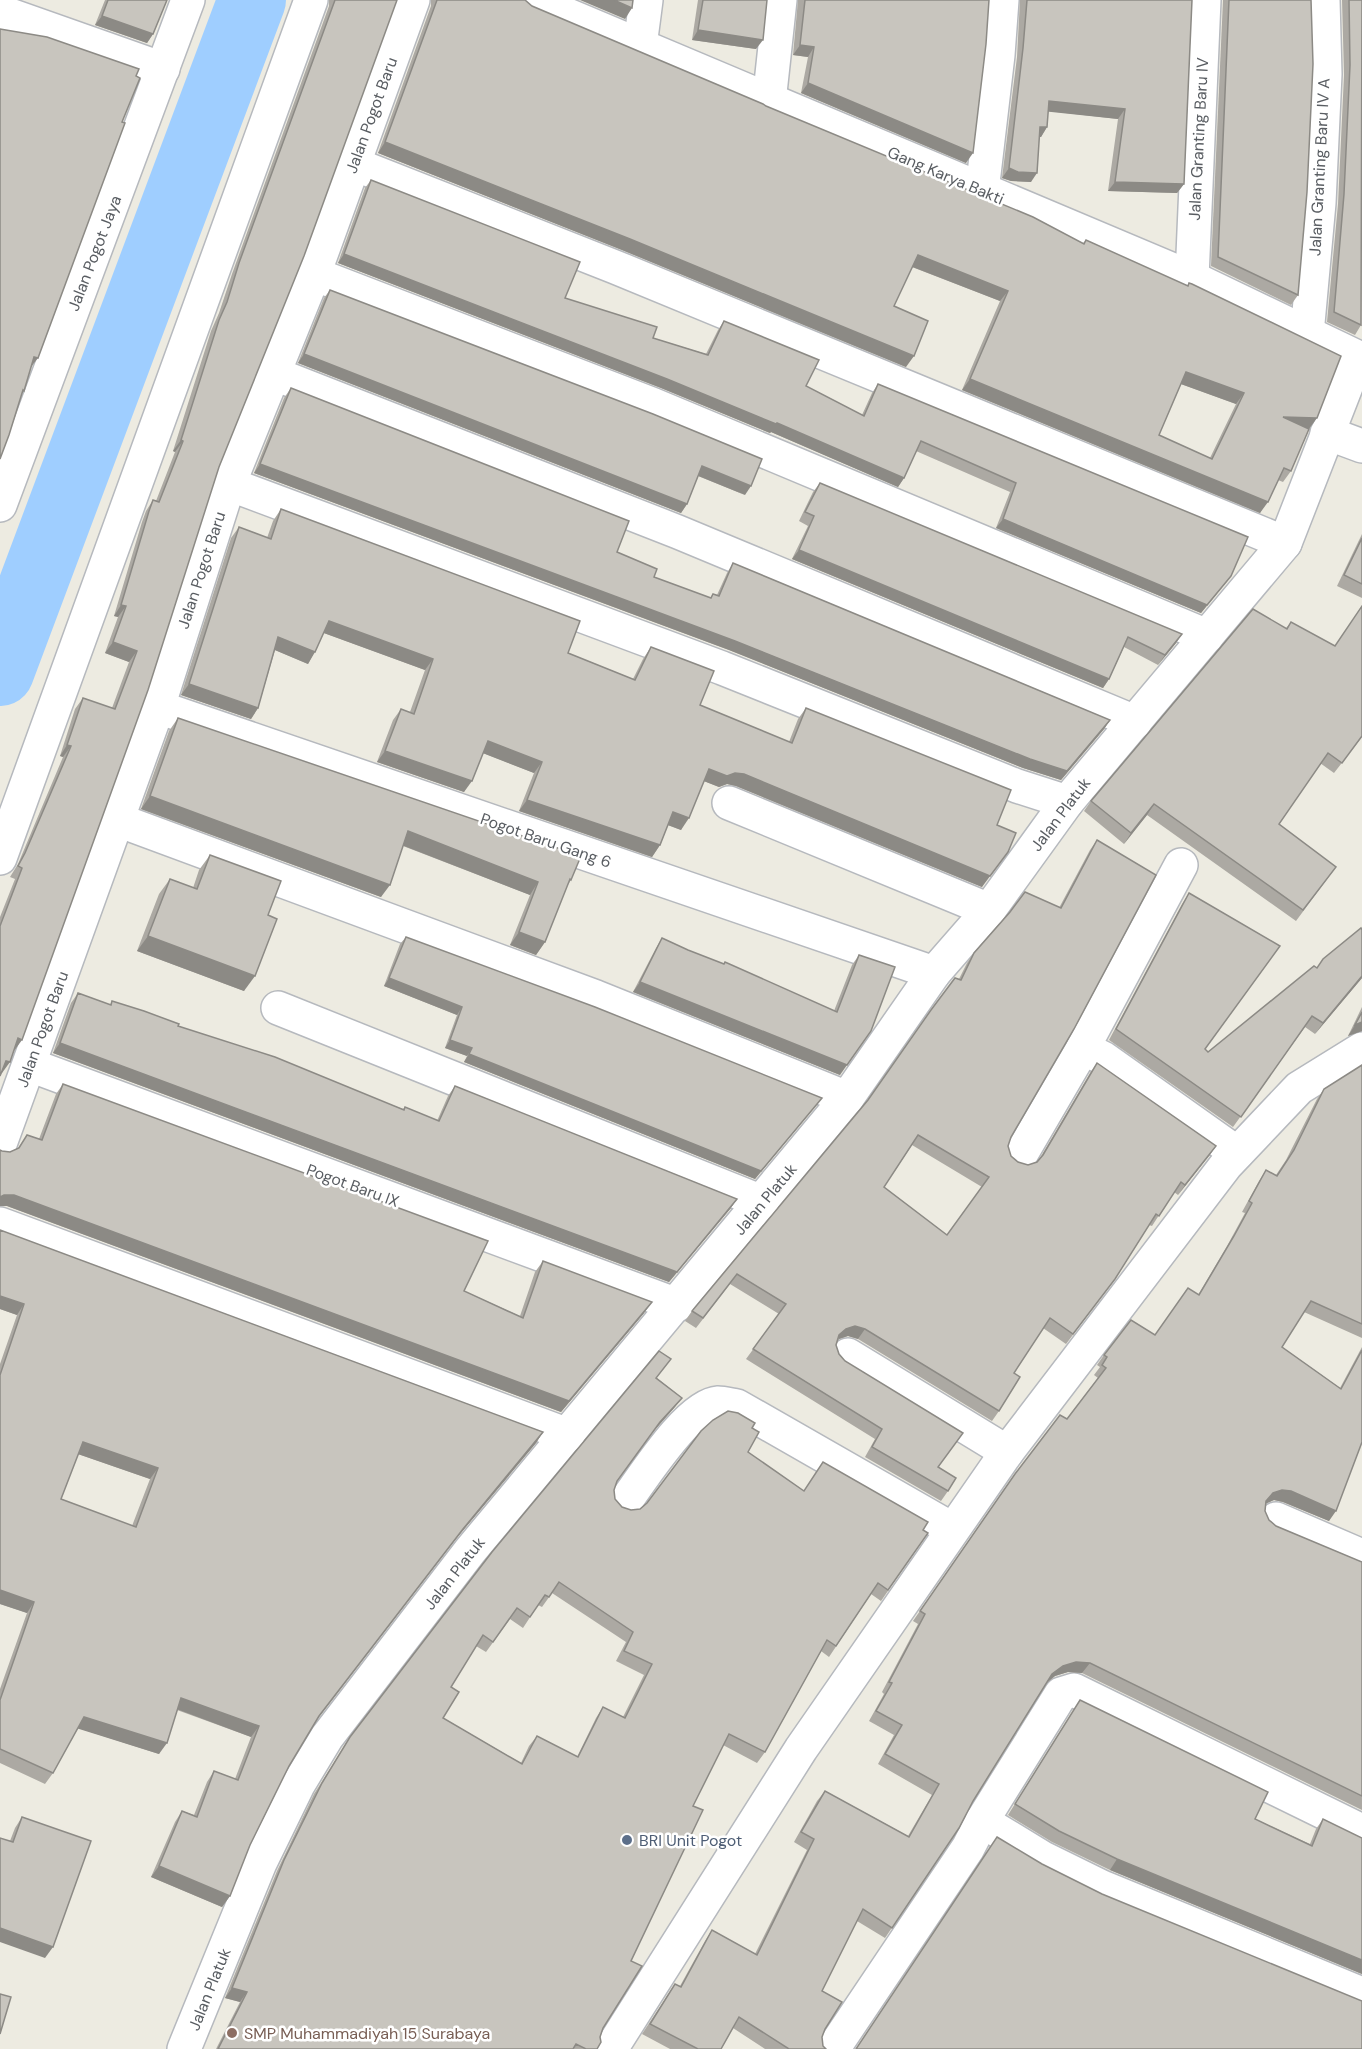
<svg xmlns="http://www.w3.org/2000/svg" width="1362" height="2049" viewBox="0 0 1362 2049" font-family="'DM Sans',sans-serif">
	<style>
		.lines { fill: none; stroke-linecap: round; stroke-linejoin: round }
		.river { stroke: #9fceff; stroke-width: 68 }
		.minor-casing { stroke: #b6b9be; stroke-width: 36 }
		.minor { stroke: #fff; stroke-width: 33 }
		.wall { fill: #aca9a3; fill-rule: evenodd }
		.shaded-wall { fill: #8c8a85 }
		.building { fill: #c8c5be; stroke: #8c8a85; stroke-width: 1.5; fill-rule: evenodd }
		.service-dot { fill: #5c6f8a; stroke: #fff; stroke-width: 2 }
		.education-dot { fill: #8d6e63; stroke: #fff; stroke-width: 2 }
		.labels { text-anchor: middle; stroke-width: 5; stroke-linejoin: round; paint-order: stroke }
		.street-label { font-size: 16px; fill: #595d62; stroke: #fff }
		.service-label { font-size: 16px; fill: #4e5e75; stroke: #fff; text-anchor: start }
		.education-label { font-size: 16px; fill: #785e54; stroke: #fff; text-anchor: start }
	</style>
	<rect width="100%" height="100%" fill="#edebe1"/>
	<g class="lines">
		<polyline class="river" points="0,672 252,0"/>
		<g class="minor-casing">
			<g id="minor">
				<polyline points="7,14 163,69"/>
				<polyline points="640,46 646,0"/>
				<polyline points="769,102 780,0"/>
				<polyline points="354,164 615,267 1285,543"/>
				<polyline points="982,191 998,55 1002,0"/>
				<polyline points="314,274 654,405 1207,636"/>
				<polyline points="1192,278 1204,0"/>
				<polyline points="1307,334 1319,203 1325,74 1323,0"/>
				<polyline points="275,374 678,532 1135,722"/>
				<polyline points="1327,433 1362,446"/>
				<polyline points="229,484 722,668 1017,786 1067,802"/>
				<polyline points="0,505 188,0"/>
				<polyline points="158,707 934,973"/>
				<polyline points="729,803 989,910"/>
				<polyline points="118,820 596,997 847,1098"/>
				<polyline points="0,858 311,0"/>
				<polyline points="1181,865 1083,1048 1103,1058 1237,1153"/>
				<polyline points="278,1008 762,1202"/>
				<polyline points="30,1065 677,1305"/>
				<polyline points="0,1144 158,707 229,484 314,274 413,0"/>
				<polyline points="1020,1156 1083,1048"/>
				<polyline points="0,1224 568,1435"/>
				<polyline points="848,1355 1007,1452"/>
				<path d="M625,1502C643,1478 688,1405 718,1403C723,1403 731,1405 737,1406L952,1529"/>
				<polyline points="1276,1519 1362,1556"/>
				<polyline points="982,1821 1043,1858 1102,1887 1362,1994"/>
				<polyline points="184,2049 260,1863 298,1785 327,1737 470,1551 847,1098 934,973 989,910 1067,802 1285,543 1356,361 1355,356 1192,278 532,0"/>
				<polyline points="611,2049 801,1749 1007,1452 1226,1165 1299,1088 1362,1049"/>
				<polyline points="833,2049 968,1848 982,1821 1061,1694 1074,1690 1362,1831"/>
			</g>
		</g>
		<use href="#minor" class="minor"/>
	</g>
	<g class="wall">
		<polygon points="105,0 167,0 153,34 147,43 95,25"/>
		<polygon points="329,0 397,0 219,467 14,1050 0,1076 0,917 15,879 10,877 18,864 63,757 60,756 75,709 83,698 112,708 129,662 105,653 118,617 114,616 142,522 146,511 153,500 156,501 175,452 173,451 211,331 219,313 232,274 329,6"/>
		<path d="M431,0H525L532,6L1083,243L1086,240L1187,286L1189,283L1309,429L1291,471L1283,482L1278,480L1260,513L962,390L1000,301L912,267L894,306L906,367L622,250L378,153L431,6ZM1181,384L1236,404L1210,458L1159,435Z"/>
		<polygon points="698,0 767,0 756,49 692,40"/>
		<polygon points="798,0 989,0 966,163 801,93 808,57 793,55"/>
		<polygon points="1020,0 1192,0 1184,184 1177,193 1108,191 1118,119 1048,111 1047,127 1041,137 1039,137 1031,182 1011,181 1002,178 1017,57"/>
		<polygon points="1223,0 1311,0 1298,295 1291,305 1211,266"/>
		<polygon points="1342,0 1362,0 1361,325 1355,335 1327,322 1338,204 1344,75"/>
		<polygon points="371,180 565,298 653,338 706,354 718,330 724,321 806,386 862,415 872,393 878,384 1231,576 1201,613 996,528 1010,492 916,451 904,478 898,487 771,432 770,433 661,388 338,263 365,188"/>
		<polygon points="330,290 745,495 698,476 687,504 681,513 298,363 324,298"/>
		<polygon points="291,388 617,552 654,577 710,598 713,594 717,595 727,573 733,563 1110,720 1104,729 1061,780 1023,768 729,650 254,473 284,398"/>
		<polygon points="820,483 1176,643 1158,665 1124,647 1109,679 1103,688 792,559 808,526 799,521 813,492"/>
		<polygon points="281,509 568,653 633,679 643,659 651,647 700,705 789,742 798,719 806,708 997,825 982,887 736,786 727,784 719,787 704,781 681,830 668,825 660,845 652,857 519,811 534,773 483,753 464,792 377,762 393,720 401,709 410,712 425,670 324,633 308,664 275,650 258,708 251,719 181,695 231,538 239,527 267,538 273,521"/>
		<polygon points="1362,534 1362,598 1337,586"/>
		<polygon points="1291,622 1362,737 1334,773 1320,763 1279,824 1336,867 1296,921 1147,815 1124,844 1084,811 1091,801 1286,628"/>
		<polygon points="178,718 571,880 567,886 545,942 536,955 510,945 530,895 403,846 381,897 141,809 169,731"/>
		<path d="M1097,840L1011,1137L1008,1146L1011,1156L1018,1162L1028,1165L1037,1162L1040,1158L1090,1073L1097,1063L1216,1146L1178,1195L1174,1192L1152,1226L1149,1225L1115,1279L1066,1344L1043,1328L1014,1373L999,1411L992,1421L858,1339L848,1336L839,1339L836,1345L839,1354L938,1468L948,1491L941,1501L865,1457L875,1439L746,1359L779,1314L730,1284L696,1328L685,1321L692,1311L868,1100L959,979L967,963L974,953L1059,908L1090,850ZM912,1145L982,1187L947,1235L884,1187Z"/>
		<polygon points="210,855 268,915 244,991 137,951 159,894 170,879 193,888 199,870"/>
		<polygon points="1189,893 1205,1049 1208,1052 1317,968 1362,930 1362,978 1315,1034 1305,1027 1233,1127 1109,1040 1182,904"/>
		<polygon points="406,937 822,1098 755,1179 464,1062 467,1056 445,1048 457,1015 384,986 400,944"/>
		<polygon points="662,938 688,950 834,1011 852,965 859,955 840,1075 633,992 656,948"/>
		<polygon points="78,993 110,1005 112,1001 178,1026 403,1109 405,1107 437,1121 448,1096 455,1086 737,1199 730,1209 669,1282 53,1053 71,1003"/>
		<polygon points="1362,1007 1362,1031 1348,1036"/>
		<polygon points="1362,1065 1362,1338 1304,1312 1282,1347 1340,1388 1362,1347 1362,1442 1329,1521 1283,1502 1274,1500 1266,1503 1265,1511 1269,1520 1276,1526 1362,1562 1362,1810 1082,1673 1068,1672 1055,1676 1047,1683 973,1801 959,1828 885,1938 857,1921 822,1991 825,2029 822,2037 823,2046 826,2049 765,2049 733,2028 721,2049 670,2049 642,2034 675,1984 680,1986 705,1941 712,1930 755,1954 807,1850 794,1842 817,1801 825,1791 908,1836 932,1795 878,1764 894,1735 869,1721 884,1694 882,1692 918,1624 913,1621 1015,1474 1067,1419 1098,1378 1094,1375 1100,1367 1097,1365 1104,1355 1155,1335 1198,1295 1227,1246 1245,1213 1242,1212 1259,1181 1266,1170 1276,1175 1286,1160 1317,1099 1324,1089"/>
		<polygon points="63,1084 464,1291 520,1316 535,1272 543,1261 644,1313 561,1412 7,1206 0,1206 0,1150 2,1151 10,1152 18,1148 27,1135 39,1139 56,1094"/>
		<path d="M0,1230L543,1432L536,1443L455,1540L316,1721L289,1766L250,1845L230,1896L222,1907L151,1877L175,1822L182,1811L194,1815L207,1782L214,1771L235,1779L251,1737L177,1710L159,1754L78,1728L53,1773L45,1784L0,1763V1689L27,1613L0,1604V1364L17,1315L0,1309ZM78,1454L150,1479L132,1526L61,1499Z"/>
		<path d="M657,1378L682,1398L674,1408L652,1433L617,1482L614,1490L615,1499L622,1507L631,1510L640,1509L752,1428L748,1452L804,1491L923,1530L928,1533L881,1601L871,1594L829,1657L821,1651L765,1752L757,1763L723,1745L693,1806L631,1961L603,2028L597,2049H216L240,2002L225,1998L277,1871L314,1794L343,1748L350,1737ZM552,1593L626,1642L616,1661L644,1675L623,1717L603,1707L596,1718L577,1757L537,1736L529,1746L521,1763L443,1718L451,1687L476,1646L486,1652L510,1619L523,1628L538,1605L542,1607Z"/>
		<polygon points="1080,1700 1255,1819 1310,1844 1316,1829 1323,1819 1362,1974 1110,1870 1052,1842 1008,1815"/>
		<polygon points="22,1817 45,1958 10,1841 15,1828"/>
	</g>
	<g class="shaded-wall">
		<polygon points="580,0 614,0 632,8 625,19"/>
		<polygon points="102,16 153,34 147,43 95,25"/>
		<polygon points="698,30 763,40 756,49 692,40"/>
		<polygon points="800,45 814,47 808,57 793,55"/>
		<polygon points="808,83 973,153 966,163 801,93"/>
		<polygon points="1049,101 1125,109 1118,119 1042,111"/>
		<polygon points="1040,127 1047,127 1041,137 1033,137"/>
		<polygon points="385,142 630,239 914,356 906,367 622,250 378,153"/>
		<polygon points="1009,168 1037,173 1031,182 1011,181 1002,178"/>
		<polygon points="1115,182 1184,184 1177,193 1108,191"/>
		<polygon points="344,254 667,379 777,423 904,478 898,487 771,432 770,433 661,388 338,263"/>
		<polygon points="918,255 1008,291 1000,301 910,266"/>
		<polygon points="304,354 687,504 681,513 298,363"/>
		<polygon points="34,357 38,358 31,367"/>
		<polygon points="1186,372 1244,393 1236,404 1178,383"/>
		<polygon points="970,379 1268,502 1260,513 962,390"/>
		<polygon points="1283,417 1317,418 1309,429"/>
		<polygon points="181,440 183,441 175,452 173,451"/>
		<polygon points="260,464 1110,720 1104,729 1061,780 1023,768 729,650 254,473"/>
		<polygon points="702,466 751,486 745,495 696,475"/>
		<polygon points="1003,519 1231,576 1201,613 996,528"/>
		<polygon points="799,550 1109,679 1103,688 792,559"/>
		<polygon points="121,605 126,606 118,617 114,616"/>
		<polygon points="329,621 433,659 425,670 321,632"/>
		<polygon points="1182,634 1176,643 1158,665 1165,655"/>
		<polygon points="278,637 315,652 308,664 270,648"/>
		<polygon points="113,642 137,651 129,662 105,653"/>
		<polygon points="189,684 258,708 251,719 181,695"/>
		<polygon points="488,741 542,762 534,773 480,752"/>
		<polygon points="67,745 71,746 63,757 60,756"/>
		<polygon points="385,751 472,781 464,792 377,762"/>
		<polygon points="709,769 744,774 1008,852 982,887 736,786 727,784 719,787 701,780"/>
		<polygon points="150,796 390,885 381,897 141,809"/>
		<polygon points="527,800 660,845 652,857 519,811"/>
		<polygon points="1154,804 1147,815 1124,844 1131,833"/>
		<polygon points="673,812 689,818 681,830 665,824"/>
		<polygon points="408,831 538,882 530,895 399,844"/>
		<polygon points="519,932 545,942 536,955 510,945"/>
		<polygon points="148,936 255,976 244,991 137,951"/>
		<polygon points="1362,976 1362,978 1315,1034 1323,1023"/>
		<polygon points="389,978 462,1007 457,1015 384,986"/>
		<polygon points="640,982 847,1065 840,1075 633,992"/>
		<polygon points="1362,1022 1362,1031 1348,1036 1355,1025"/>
		<polygon points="18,1038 22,1040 14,1051"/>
		<polygon points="450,1040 472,1048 467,1056 445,1048"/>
		<polygon points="60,1043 737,1199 730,1209 669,1282 53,1053"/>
		<polygon points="469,1054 822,1098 755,1179 464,1062"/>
		<polygon points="6,1061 10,1062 2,1073 0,1072"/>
		<polygon points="1216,1146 1209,1156 1178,1195 1185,1185"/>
		<polygon points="4,1195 14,1195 569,1401 652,1302 644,1313 561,1412 7,1206 0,1206 0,1197"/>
		<polygon points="0,1296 24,1304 17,1315 0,1309"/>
		<polygon points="855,1326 865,1329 858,1339 848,1336 839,1339 839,1335 846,1329"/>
		<polygon points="682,1398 674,1408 652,1433 660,1422"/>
		<polygon points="543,1432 536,1443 455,1540 311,1727 463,1529"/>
		<polygon points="83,1442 158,1468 150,1479 75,1453"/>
		<polygon points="1282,1490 1291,1491 1336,1511 1329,1521 1283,1502 1274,1500 1265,1504 1266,1501 1273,1493"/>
		<polygon points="0,1590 34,1602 27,1613 0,1604"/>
		<polygon points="1076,1662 1090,1663 1082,1673 1068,1672 1055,1676 1045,1684 1052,1674 1063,1666"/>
		<polygon points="181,1698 259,1726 251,1737 174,1708"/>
		<polygon points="84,1717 167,1743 159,1754 76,1728"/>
		<polygon points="1117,1859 1362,1960 1362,1974 1110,1870"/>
		<polygon points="159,1866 230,1896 222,1907 151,1877"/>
		<polygon points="0,1928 53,1947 45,1958 0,1942"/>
		<polygon points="232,1988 247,1992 240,2002 225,1998"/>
	</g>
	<g class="building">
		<polygon points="108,0 167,0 153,34 102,16"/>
		<polygon points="335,0 397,0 304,256 219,467 148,690 22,1040 18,1038 10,1062 6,1061 0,1076 0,926 22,868 18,866 25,853 71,746 67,745 83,698 115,709 137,651 113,642 126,606 121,605 149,511 153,500 159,502 183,441 181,440 219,320 227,302 239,263"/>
		<path d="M437,0H525L532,6L763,104L766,106L1033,217L1084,244L1086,240L1188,286L1189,283L1192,284L1341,356L1317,418L1283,417L1309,429L1291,471L1284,468L1268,502L970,379L1008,291L918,255L894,306L928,321L914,356L630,239L385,142ZM1186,372L1244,393L1212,459L1159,435Z"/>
		<polygon points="614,0 633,0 632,8"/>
		<polygon points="703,0 767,0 763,40 698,30"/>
		<polygon points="805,0 989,0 986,44 973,153 808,83 814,47 800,45"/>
		<polygon points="1027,0 1192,0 1184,184 1115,182 1125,109 1049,101 1047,127 1040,127 1037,173 1018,172 1009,168 1023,48"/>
		<polygon points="1229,0 1311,0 1313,64 1307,192 1298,295 1218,257"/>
		<polygon points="1349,0 1362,0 1361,325 1334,312 1344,194 1350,65"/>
		<polygon points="0,29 47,37 139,69 136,76 140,78 122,122 125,123 38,358 34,357 24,391 23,390 9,435 0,459"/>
		<polygon points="371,180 580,262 565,298 657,327 653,338 708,355 724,321 819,360 806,386 864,416 878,384 1248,537 1231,576 1207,605 1003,519 1016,483 921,441 904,478 777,423 776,424 667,379 344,254"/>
		<polygon points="330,290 653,414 762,459 751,486 702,466 687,504 304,354"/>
		<polygon points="291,388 629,521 617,552 657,569 654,577 711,598 713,594 719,596 733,563 1110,720 1067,771 1030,759 735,641 260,464"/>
		<polygon points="820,483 1182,634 1165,655 1128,637 1109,679 799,550 814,516 805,512"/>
		<polygon points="281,509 580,621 568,653 635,680 651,647 714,671 700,705 792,743 806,708 1011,790 997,825 1016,833 1008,852 990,876 744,774 735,773 727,776 709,769 689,818 673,812 660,845 527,800 542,762 488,741 472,781 385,751 401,709 414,714 433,659 329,621 315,652 278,637 258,708 189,684 239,527 271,539"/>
		<polygon points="1362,538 1362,584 1344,575"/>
		<polygon points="1362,606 1362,736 1342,763 1328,753 1279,824 1336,867 1303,910 1154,804 1131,833 1091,801 1253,609 1287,629 1291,622 1335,646"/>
		<polygon points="178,718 581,856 571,880 570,879 545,942 519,932 538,882 408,831 390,885 150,796"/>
		<path d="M1097,840L1156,875L1074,1029L1011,1137L1008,1146L1011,1156L1018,1162L1028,1165L1037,1162L1043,1155L1097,1063L1216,1146L1185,1185L1181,1182L1159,1216L1156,1214L1115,1279L1073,1334L1050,1318L1014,1373L1020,1377L999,1411L865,1329L855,1326L846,1329L839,1335L836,1345L839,1354L845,1361L963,1433L938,1467L956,1478L948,1491L872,1447L882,1429L753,1349L786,1304L737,1274L703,1318L692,1311L868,1100L931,1010L955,978L961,980L974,953L1010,912L1025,892L1061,908ZM918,1135L989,1177L947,1235L884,1187Z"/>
		<polygon points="210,855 281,881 268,915 277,919 255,976 148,936 170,879 197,889"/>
		<polygon points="1189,893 1280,946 1205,1049 1208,1052 1314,966 1317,968 1323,959 1361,928 1362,930 1362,976 1323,1023 1312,1016 1241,1117 1116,1029"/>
		<polygon points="406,937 595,1007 822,1098 761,1171 469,1054 472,1048 450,1040 462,1007 389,978"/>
		<polygon points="662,938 688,950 724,964 725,962 837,1012 859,955 895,967 871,1031 847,1065 640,982"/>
		<polygon points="78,993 111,1005 112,1001 144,1011 179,1024 178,1026 275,1057 404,1110 405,1107 439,1121 455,1086 737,1199 677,1272 60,1043"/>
		<polygon points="1362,1012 1362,1022 1355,1025"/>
		<polygon points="1362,1065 1362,1324 1311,1301 1282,1347 1341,1389 1362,1350 1362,1442 1336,1511 1291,1491 1282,1490 1273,1493 1266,1501 1265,1511 1269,1520 1276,1526 1362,1562 1362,1796 1090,1663 1076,1662 1063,1666 1052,1674 973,1801 959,1828 892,1928 863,1909 822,1991 842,2002 825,2029 822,2037 823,2046 826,2049 789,2049 739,2017 721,2049 698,2049 650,2024 675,1984 681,1987 712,1930 757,1955 814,1839 801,1832 825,1791 909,1837 939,1784 885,1754 902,1725 876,1711 892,1683 889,1682 925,1614 920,1611 1015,1474 1060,1415 1067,1419 1106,1368 1102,1365 1107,1357 1104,1355 1131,1320 1155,1335 1188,1288 1199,1295 1234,1236 1252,1203 1249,1201 1266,1170 1277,1176 1294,1150 1324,1089"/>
		<polygon points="63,1084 488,1241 464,1291 523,1318 543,1261 652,1302 569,1401 14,1195 4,1195 0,1197 0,1150 2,1151 10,1152 19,1148 27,1135 42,1140"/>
		<path d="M0,1230L543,1432L463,1529L319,1716L289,1766L250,1845L230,1896L159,1866L182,1811L197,1817L214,1771L238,1780L259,1726L181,1698L167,1743L84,1717L53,1773L0,1749V1700L34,1602L0,1590V1375L24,1304L0,1296ZM83,1442L158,1468L136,1527L61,1499Z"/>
		<path d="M659,1351L671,1359L656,1378L682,1398L660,1422L617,1481L614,1490L615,1499L622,1507L631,1510L640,1509L647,1503L701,1431L713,1420L728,1411L738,1413L755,1423L752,1428L759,1432L748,1452L804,1491L823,1462L928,1522L923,1530L928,1533L888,1590L878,1583L836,1646L827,1640L765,1752L729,1734L693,1806L703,1810L631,1961L642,1966L603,2028L600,2037L601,2042L597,2049H586L576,2044L573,2049H218L247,1992L232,1988L284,1860L322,1783L350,1737L492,1552ZM559,1582L633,1632L624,1651L652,1664L625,1718L603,1707L578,1757L537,1736L522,1764L443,1718L459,1692L451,1687L483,1635L493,1642L517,1608L530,1617L545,1595L549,1597Z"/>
		<polygon points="1080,1700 1268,1792 1255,1819 1312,1846 1323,1819 1362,1838 1362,1960 1117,1859 1059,1831 1015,1804"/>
		<polygon points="22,1817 91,1841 53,1947 0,1928 0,1838 13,1842"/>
		<polygon points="997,1837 1042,1864 1102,1894 1362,2001 1362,2049 856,2049"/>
		<polygon points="0,1994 11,1997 0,2034"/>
	</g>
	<circle class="service-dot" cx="627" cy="1840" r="6"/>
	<circle class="education-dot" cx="232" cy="2033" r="6"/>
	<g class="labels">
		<g class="street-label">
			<text transform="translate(371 115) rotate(-70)" y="6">Jalan Pogot Baru</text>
			<text transform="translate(1198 139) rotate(-87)" y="6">Jalan Granting Baru IV</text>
			<text transform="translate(1319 167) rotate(-87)" y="6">Jalan Granting Baru IV A</text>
			<text transform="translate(946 175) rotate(23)" y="6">Gang Karya Bakti</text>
			<text transform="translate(94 253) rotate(-69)" y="6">Jalan Pogot Jaya</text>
			<text transform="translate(201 570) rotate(-72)" y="6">Jalan Pogot Baru</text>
			<text transform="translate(1060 814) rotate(-53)" y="6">Jalan Platuk</text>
			<text transform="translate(546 840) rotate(19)" y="6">Pogot Baru Gang 6</text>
			<text transform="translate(42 1029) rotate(-70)" y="6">Jalan Pogot Baru</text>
			<text transform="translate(353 1185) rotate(20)" y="6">Pogot Baru IX</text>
			<text transform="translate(765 1199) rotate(-50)" y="6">Jalan Platuk</text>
			<text transform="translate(454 1573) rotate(-52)" y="6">Jalan Platuk</text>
			<text transform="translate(209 1989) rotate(-68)" y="6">Jalan Platuk</text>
		</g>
		<g class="service-label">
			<text x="639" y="1846">BRI Unit Pogot</text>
		</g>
		<g class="education-label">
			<text x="244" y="2039">SMP Muhammadiyah 15 Surabaya</text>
		</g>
	</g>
</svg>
